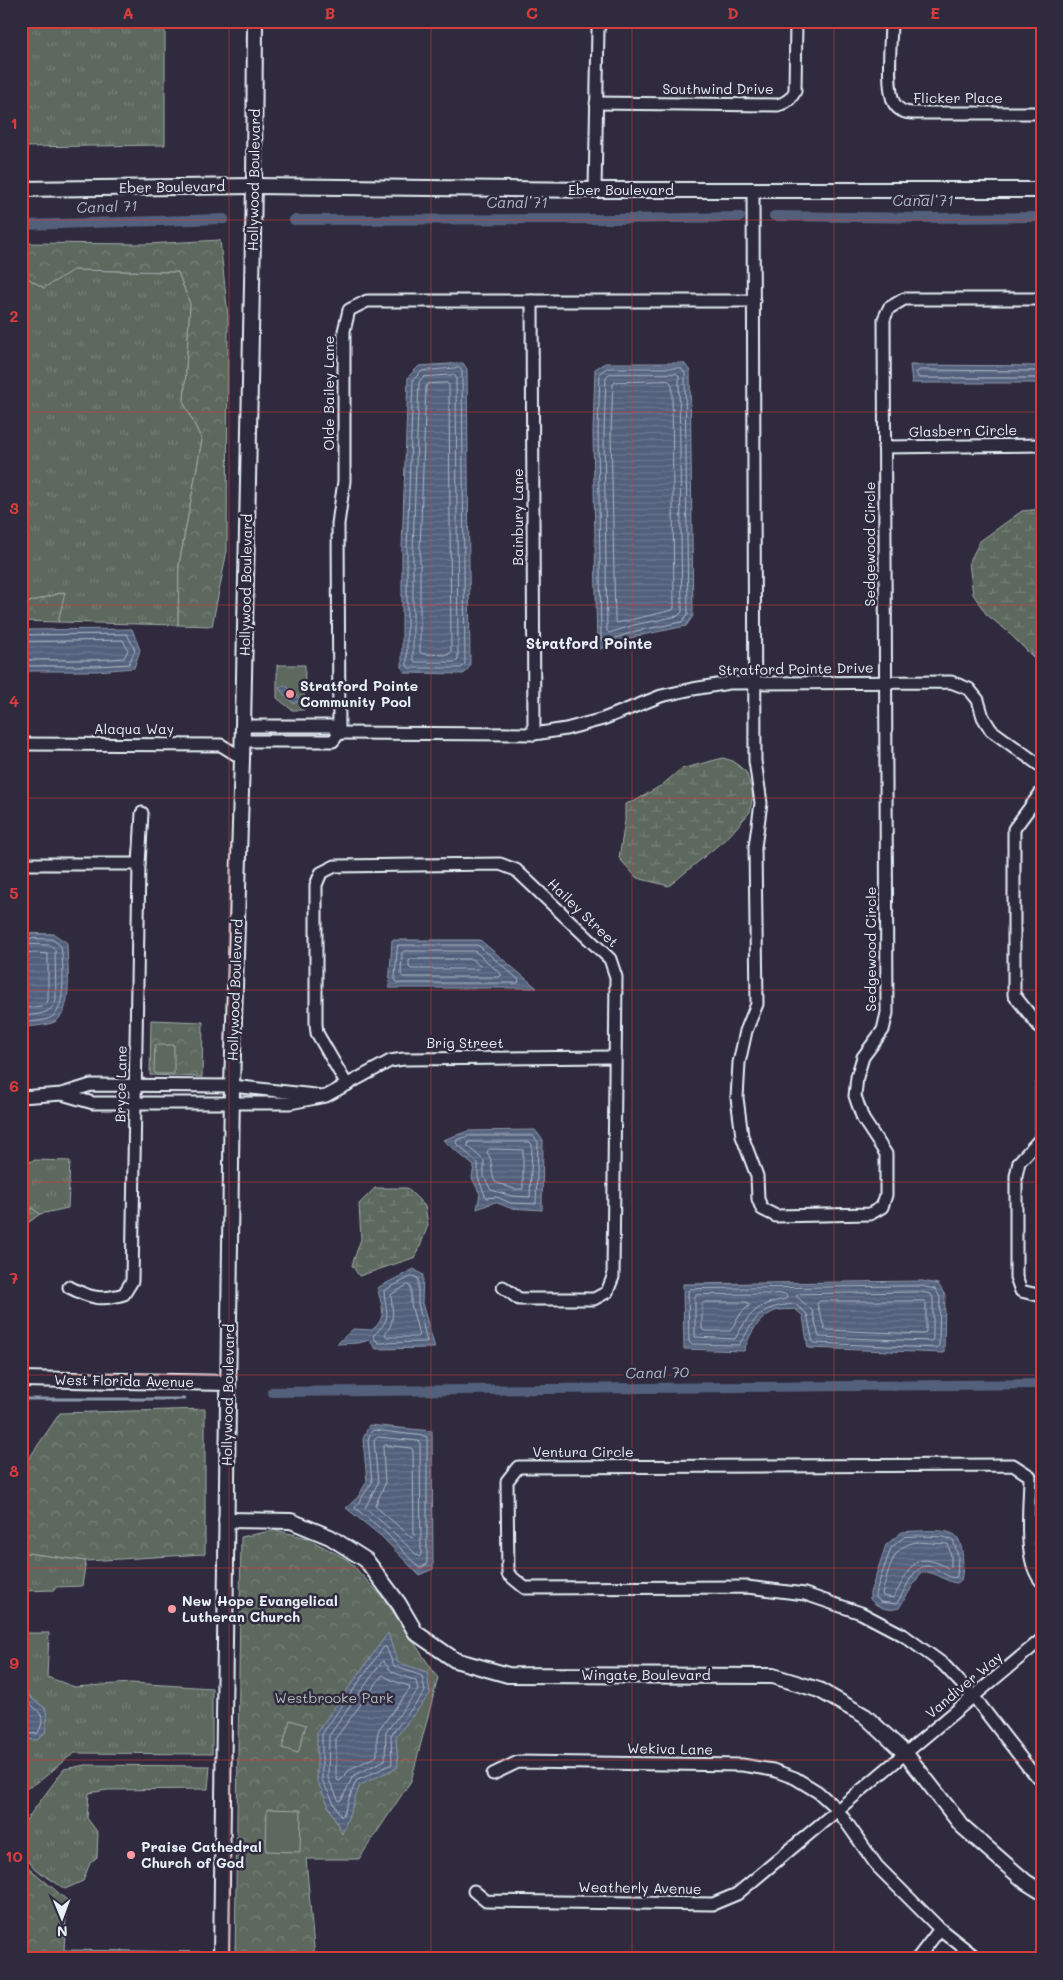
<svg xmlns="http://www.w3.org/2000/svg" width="1063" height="1980" viewBox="0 0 1063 1980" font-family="Mali,sans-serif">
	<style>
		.grass { fill: url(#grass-tufts); stroke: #a2adab }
		.forest { fill: url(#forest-crowns); stroke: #a2adab }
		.wetland { fill: url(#wetland-marsh); stroke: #a2adab }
		.pitch { fill: #5d695e; stroke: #a2adab }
		.water { fill: url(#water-rules); stroke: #8f9aae }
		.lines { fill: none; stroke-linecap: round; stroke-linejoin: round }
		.shore { stroke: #acb7c6; stroke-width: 1 }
		.stream { stroke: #8f9aae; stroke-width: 3 }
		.canal { stroke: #53607c; stroke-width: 10 }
		.minor-casing { stroke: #e8f1f8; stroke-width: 15 }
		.tertiary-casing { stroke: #e8f1f8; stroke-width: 18 }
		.minor { stroke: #2f2a3d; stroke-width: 11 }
		.tertiary { stroke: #2f2a3d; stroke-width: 14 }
		.grid { fill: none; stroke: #d83c3d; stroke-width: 1; stroke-opacity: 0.55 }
		.poi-dot { fill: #ff9aa2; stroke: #2f2a3d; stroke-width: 2 }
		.labels { text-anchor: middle; stroke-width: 5; stroke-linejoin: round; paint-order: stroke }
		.street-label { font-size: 14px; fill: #e8f1f8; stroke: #2f2a3d }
		.poi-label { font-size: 14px; font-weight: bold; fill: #e8f1f8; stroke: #2f2a3d; text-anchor: start }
		.park-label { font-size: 14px; fill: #b0bbba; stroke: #2f2a3d }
		.water-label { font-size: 15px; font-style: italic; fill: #acb7c6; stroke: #2f2a3d }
		.neighbourhood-label { font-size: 15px; font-weight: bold; fill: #e8f1f8; stroke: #2f2a3d }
		.neatline { fill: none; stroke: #d83c3d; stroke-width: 2 }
		.grid-label { font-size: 16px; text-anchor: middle; font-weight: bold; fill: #d83c3d }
	</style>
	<defs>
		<pattern id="grass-tufts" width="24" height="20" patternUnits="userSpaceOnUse" patternTransform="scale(1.25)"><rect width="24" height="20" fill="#5d695e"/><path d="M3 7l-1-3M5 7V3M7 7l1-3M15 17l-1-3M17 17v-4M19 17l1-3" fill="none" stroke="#747f76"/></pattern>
		<pattern id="forest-crowns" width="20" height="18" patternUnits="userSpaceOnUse" patternTransform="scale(1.25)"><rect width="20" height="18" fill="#5d695e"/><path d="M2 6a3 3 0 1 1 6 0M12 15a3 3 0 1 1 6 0" fill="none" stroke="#747f76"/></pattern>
		<pattern id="wetland-marsh" width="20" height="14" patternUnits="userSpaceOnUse" patternTransform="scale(1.25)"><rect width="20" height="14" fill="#5d695e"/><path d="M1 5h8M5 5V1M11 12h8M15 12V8" fill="none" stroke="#747f76"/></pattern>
		<pattern id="water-rules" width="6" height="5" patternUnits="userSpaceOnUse" patternTransform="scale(1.25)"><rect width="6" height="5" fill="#53607c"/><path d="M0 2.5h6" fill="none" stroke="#6c778f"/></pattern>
	</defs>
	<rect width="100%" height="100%" fill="#2f2a3d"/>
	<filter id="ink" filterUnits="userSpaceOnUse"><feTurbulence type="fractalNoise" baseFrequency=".02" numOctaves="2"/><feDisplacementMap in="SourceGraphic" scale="10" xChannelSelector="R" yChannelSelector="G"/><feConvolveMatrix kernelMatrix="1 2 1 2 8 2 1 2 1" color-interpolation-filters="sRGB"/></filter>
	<g filter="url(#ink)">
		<g class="grass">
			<polygon points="21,21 165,21 165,145 21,147"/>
			<polygon points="72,270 178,272 190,304 184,403 202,440 179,565 178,625 58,622 64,592 26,603 21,579 21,274 44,288"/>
			<polygon points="35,1160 70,1161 68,1208 40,1214 21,1201 21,1164"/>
			<polygon points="21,1552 86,1561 82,1586 55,1587 55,1590 21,1591"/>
			<path d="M21,1633H49L47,1677L75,1687L131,1683L212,1688V1754L75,1753C57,1763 42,1785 21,1790V1739L28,1740L34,1739L45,1708L31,1698L27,1692H21Z"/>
			<polygon points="85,1765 210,1766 208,1789 107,1790 89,1793 87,1818 98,1833 97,1857 90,1863 83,1881 65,1889 35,1869 21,1852 21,1827 64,1769"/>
		</g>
		<g class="forest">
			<polygon points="220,240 228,316 227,551 212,626 178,625 179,565 202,440 184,403 190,304 178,272 73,270 44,288 21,274 21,243 147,244"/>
			<polygon points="21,579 26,603 65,592 58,622 21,621"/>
			<polygon points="151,1020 203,1022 202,1077 150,1075"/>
			<polygon points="205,1409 205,1554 86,1561 21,1552 21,1470 60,1413"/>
			<polygon points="276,1530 307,1538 348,1560 385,1600 438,1678 411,1781 359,1859 306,1859 315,1959 235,1959 241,1537"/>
			<polygon points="21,1861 67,1900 64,1950 208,1952 208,1959 21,1959"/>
		</g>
		<g class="wetland">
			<polygon points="1042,509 1042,666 1006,630 986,614 973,594 969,563 980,541 1022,511"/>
			<polygon points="723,758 733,761 746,772 753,793 750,812 729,836 669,886 637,878 619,858 625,821 625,804 635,801 662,785 681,769"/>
			<polygon points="375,1188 407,1188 425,1206 428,1225 416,1257 359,1276 352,1265 361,1239 359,1204"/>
			<polygon points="21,1201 40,1214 21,1228"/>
		</g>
		<g class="pitch">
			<polygon points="277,665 305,665 304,710 292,710 277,698"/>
			<polygon points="155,1045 174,1045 174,1074 156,1074 154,1072"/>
			<polygon points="290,1720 306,1725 298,1753 282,1748"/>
			<polygon points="267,1809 301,1810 300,1852 266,1851"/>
		</g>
		<g class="water">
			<polygon points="463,363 467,369 470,666 464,674 405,673 402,668 402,549 408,377 419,366"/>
			<polygon points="605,363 684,363 690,371 693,616 686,626 637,636 597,650 593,432 595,369"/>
			<polygon points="910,365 1042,366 1042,383 912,383"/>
			<polygon points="132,629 140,650 134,668 97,671 21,671 21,630"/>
			<polygon points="285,685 300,698 296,703 293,703 280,690 279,688"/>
			<path d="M21,933L54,934L67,943C67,963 75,1016 52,1023C43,1026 31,1026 21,1028Z"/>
			<polygon points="392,940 480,940 537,988 389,988"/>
			<polygon points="535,1130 543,1140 542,1210 510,1208 495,1202 477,1209 480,1194 472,1178 474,1166 443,1140 468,1131"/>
			<path d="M414,1269L423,1275L422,1303L435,1348L376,1349L369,1340L359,1343L337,1344L353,1329L372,1330C388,1317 382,1306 377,1288Z"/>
			<path d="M922,1281L938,1284L945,1295L944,1353L808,1348L803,1316L795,1309C789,1310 780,1309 775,1311C758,1318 749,1335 744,1351L684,1349L683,1284Z"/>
			<polygon points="369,1425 432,1431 433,1569 419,1575 381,1536 346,1508 358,1497 367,1481 363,1439"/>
			<path d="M916,1531C928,1531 946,1529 955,1535C964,1541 964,1571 961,1580L957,1583C943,1582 934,1568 920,1574L899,1608C889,1612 876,1607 870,1599V1593L886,1545L902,1532Z"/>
			<polygon points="388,1633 397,1662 427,1672 430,1694 396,1737 398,1767 360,1785 342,1834 317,1781 317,1732"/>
			<polygon points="21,1692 27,1692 31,1698 45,1708 47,1716 45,1733 37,1740 21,1739"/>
		</g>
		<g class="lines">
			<g class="shore">
				<polygon points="460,368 462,371 465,664 461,668 409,668 407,665 407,549 413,380 422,371"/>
				<polygon points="607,368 681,368 685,373 688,614 682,622 636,631 604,642 601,639 598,432 600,373"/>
				<polyline points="1042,371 919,370 916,373 919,378 1042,378"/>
				<polygon points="677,374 679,376 682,612 678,616 634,625 609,633 607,631 604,432 606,377 609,374"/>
				<polygon points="454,375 456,377 458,660 456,662 415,662 413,659 413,549 419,382 424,377"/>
				<polygon points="669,381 672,384 674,608 673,610 617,623 615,620 611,432 613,384 615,382"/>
				<polygon points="447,383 449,385 451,652 448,655 423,654 420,652 420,549 426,387 428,384"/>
				<polyline points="21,635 127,634 135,650 129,664 97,666 21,666"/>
				<polyline points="21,642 123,640 128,650 124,658 96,660 21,660"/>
				<path d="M21,938L52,939L61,946C63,961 67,1009 52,1017C44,1022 30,1021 21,1023"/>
				<path d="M21,944L50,945L55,949L56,1001C50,1016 35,1014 21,1016"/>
				<polygon points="398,945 478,945 518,979 519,982 517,983 397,983 395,980"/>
				<polygon points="404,951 475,951 502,975 499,977 403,977 401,974 402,953"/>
				<polyline points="21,952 48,954 48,1000 46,1005 21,1009"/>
				<polygon points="412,959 472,959 481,967 479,969 411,969 409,967 409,961"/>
				<polygon points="469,1136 533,1136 538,1142 536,1204 511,1203 496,1197 486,1198 478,1177 478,1163 456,1143 457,1140"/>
				<polygon points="469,1142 530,1142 532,1145 530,1197 512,1196 491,1190 484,1177 484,1161 468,1146"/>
				<path d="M490,1149L523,1150V1189H514L495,1182C490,1172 494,1162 487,1152Z"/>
				<path d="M413,1276L418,1278V1303L427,1342L378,1343L373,1336C393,1317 386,1316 384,1291Z"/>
				<path d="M408,1285L411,1287V1304L419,1335L417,1337H387L385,1334C396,1322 392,1309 391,1295Z"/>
				<path d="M921,1286L935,1289L940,1297L939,1345L937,1348L813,1343L807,1314L795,1304C757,1307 757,1317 739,1345L691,1344L689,1342L688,1291L690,1289Z"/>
				<polygon points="920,1292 931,1294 933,1298 933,1339 931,1341 819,1337 812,1310 796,1296 799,1294"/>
				<path d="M785,1294L787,1296L786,1299C756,1304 750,1313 735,1339L695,1337V1297L696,1295Z"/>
				<polygon points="820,1301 924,1301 926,1303 926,1332 923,1334 825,1330 817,1304"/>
				<polygon points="705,1302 747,1302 750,1305 742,1312 730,1331 705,1331 702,1329 702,1305"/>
				<polygon points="374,1430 424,1436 427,1437 427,1564 421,1568 419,1568 385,1532 355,1508 372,1482 368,1440 371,1432"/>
				<polygon points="378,1437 418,1441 420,1443 421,1555 419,1557 389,1528 365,1508 378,1483 374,1441"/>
				<polygon points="385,1445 411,1448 413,1450 414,1536 412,1538 375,1506 385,1484 383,1448"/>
				<path d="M917,1536L944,1537L953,1540L958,1556L957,1577C947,1580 939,1567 928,1566C911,1566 905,1594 896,1604L881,1602L875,1597V1594L891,1548L904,1537Z"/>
				<path d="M917,1542L948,1544L951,1556V1567L948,1568C911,1547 910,1572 893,1598L883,1596L882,1593C889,1571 891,1545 917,1542Z"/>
				<polygon points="386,1647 394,1666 422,1676 425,1692 391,1735 392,1764 356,1781 343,1815 341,1817 322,1780 322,1734 383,1648"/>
				<polygon points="383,1661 392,1672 416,1681 418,1690 386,1732 385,1760 353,1776 342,1799 339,1801 328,1778 329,1736"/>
				<polygon points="383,1675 391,1680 409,1686 410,1689 379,1729 377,1736 377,1756 350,1769 341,1780 338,1781 336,1776 336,1738"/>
				<path d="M21,1697H24C35,1711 49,1712 38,1733L21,1735"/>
			</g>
			<polyline class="stream" points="21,1399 184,1399"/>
			<g class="canal">
				<polyline points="774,216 927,218 1042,217"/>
				<polyline points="294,220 623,219 740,217"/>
				<polyline points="21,225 224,219"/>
				<polyline points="272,1392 1042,1384"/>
			</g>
			<g class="minor-casing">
				<g id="minor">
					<path d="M891,21C891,40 886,87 894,103C898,110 905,113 913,113H1042"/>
					<path d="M596,103L778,105C787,102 791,99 795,91L796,21"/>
					<polyline points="753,189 755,761 761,803 755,847 757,1004 746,1031 739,1063 737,1098 742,1136 757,1176 758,1199 762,1209 776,1216 870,1214 882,1207 886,1195 886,1154 863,1119 855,1096 857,1077 863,1057 883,1030 887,1013 884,319 889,308 904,299 1042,299"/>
					<polyline points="595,190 598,29 602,21"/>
					<polyline points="532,301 534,734"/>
					<polyline points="884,447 1042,445"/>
					<polyline points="243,726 333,726 339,733"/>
					<polyline points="339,733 338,524 344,481 344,331 349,310 367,301 754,301"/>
					<polyline points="339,733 534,734 566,729 603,719 661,696 693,689 729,683 951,682 969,689 978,700 983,717 991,730 1042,767"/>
					<polyline points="242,741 333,741 339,733"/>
					<polyline points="21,744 221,745 242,758"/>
					<polyline points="1042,791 1014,829 1014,995 1042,1030"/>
					<polyline points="21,864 139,864"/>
					<polyline points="347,1085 317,1033 316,1024 316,885 321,873 335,866 500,864 516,870 610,959 616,977 613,1277 607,1292 594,1299 519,1299 503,1287"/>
					<polyline points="1042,1086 1042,1137 1019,1162 1016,1176 1016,1277 1021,1291 1042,1296"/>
					<polyline points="62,1094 93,1103 290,1103 326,1096 390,1061 404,1059 614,1057"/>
					<polyline points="21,1097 62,1094 91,1085 232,1086 315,1095"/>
					<path d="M69,1287C90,1298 101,1301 124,1294L132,1281L139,864L142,813"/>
					<path d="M1042,1582C1022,1562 1030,1503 1030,1476L1013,1465L518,1467L507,1481L508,1574L525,1588L747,1587L805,1594L861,1613L903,1635L943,1664L974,1697L1032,1772L1042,1780"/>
					<polyline points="493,1774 518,1762 742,1765 773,1770 795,1778 818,1792 837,1809 877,1866 940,1929 978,1959"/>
					<polyline points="474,1891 486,1901 713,1904 737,1894 1042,1639"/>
					<polyline points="917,1959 940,1929"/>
				</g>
			</g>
			<g class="tertiary-casing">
				<g id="tertiary">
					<polyline points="21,189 254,186 595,190 1042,190"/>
					<polyline points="21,1379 227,1383"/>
					<polyline points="226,1520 291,1521 330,1537 366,1560 399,1604 416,1633 455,1660 508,1675 773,1676 819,1690 865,1716 906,1754 962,1826 1026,1882 1042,1892"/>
					<polyline points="221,1959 232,1086 243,726 254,186 255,21"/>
				</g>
			</g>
			<use href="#minor" class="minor"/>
			<use href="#tertiary" class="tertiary"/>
		</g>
	</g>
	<path class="grid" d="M229,21V1959M431,21V1959M632,21V1959M834,21V1959M21,220H1042M21,412H1042M21,605H1042M21,798H1042M21,990H1042M21,1182H1042M21,1375H1042M21,1568H1042M21,1760H1042"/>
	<g class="poi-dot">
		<circle cx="290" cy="694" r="5"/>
		<circle cx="172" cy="1609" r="5"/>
		<circle cx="131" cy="1855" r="5"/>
	</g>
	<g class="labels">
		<g class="street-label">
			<text x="718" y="94">Southwind Drive</text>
			<text x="958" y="103">Flicker Place</text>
			<text transform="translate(254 180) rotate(-89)" y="5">Hollywood Boulevard</text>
			<text transform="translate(172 187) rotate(-1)" y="5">Eber Boulevard</text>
			<text x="621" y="195">Eber Boulevard</text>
			<text transform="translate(329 393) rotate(-90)" y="5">Olde Bailey Lane</text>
			<text transform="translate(963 431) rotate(-1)" y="5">Glasbern Circle</text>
			<text transform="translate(518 517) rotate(-90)" y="5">Bainbury Lane</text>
			<text transform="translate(870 544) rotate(-90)" y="5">Sedgewood Circle</text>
			<text transform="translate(246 585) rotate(-89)" y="5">Hollywood Boulevard</text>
			<text transform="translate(796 669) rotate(-1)" y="5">Stratford Pointe Drive</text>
			<text x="134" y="734">Alaqua Way</text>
			<text transform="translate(583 913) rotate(44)" y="5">Hailey Street</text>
			<text transform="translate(871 949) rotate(-90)" y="5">Sedgewood Circle</text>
			<text transform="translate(235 990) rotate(-88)" y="5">Hollywood Boulevard</text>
			<text x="465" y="1048">Brig Street</text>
			<text transform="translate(121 1084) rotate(-89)" y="5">Bryce Lane</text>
			<text transform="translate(124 1381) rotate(1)" y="5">West Florida Avenue</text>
			<text transform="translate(228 1395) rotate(-89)" y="5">Hollywood Boulevard</text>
			<text x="583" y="1457">Ventura Circle</text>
			<text x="646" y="1680">Wingate Boulevard</text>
			<text transform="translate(964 1685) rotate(-40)" y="5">Vandiver Way</text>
			<text transform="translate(670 1749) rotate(1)" y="5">Wekiva Lane</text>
			<text transform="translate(640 1888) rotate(1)" y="5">Weatherly Avenue</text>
		</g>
		<g class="poi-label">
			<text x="300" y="691">Stratford Pointe<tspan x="300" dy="16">Community Pool</tspan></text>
			<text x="182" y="1606">New Hope Evangelical<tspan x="182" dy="16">Lutheran Church</tspan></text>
			<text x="141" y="1852">Praise Cathedral<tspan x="141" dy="16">Church of God</tspan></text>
		</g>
		<g class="park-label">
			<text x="334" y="1703">Westbrooke Park</text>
		</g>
		<g class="water-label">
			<text x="923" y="206">Canal 71</text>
			<text x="517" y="208">Canal 71</text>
			<text transform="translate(107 207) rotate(-2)" y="5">Canal 71</text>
			<text transform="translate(657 1373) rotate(-1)" y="5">Canal 70</text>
		</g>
		<g class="neighbourhood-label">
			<text x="589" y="649">Stratford Pointe</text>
		</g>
	</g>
	<rect width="1063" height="1980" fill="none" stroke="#2f2a3d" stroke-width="55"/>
	<g transform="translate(62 1918) rotate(179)" stroke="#2f2a3d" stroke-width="4" paint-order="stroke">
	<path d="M0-4L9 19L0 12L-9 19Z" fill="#e8f1f8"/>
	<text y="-8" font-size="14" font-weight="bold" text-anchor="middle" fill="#e8f1f8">N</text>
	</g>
	<rect x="28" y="28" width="1008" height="1924" class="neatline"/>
	<g class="grid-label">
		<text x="128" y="19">A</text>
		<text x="330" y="19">B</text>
		<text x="532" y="19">C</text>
		<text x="733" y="19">D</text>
		<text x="935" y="19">E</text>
		<text x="14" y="129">1</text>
		<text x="14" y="322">2</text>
		<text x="14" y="514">3</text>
		<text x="14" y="707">4</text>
		<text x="14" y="899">5</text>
		<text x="14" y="1092">6</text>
		<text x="14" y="1284">7</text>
		<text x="14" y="1477">8</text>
		<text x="14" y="1669">9</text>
		<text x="14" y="1862">10</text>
	</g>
</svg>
